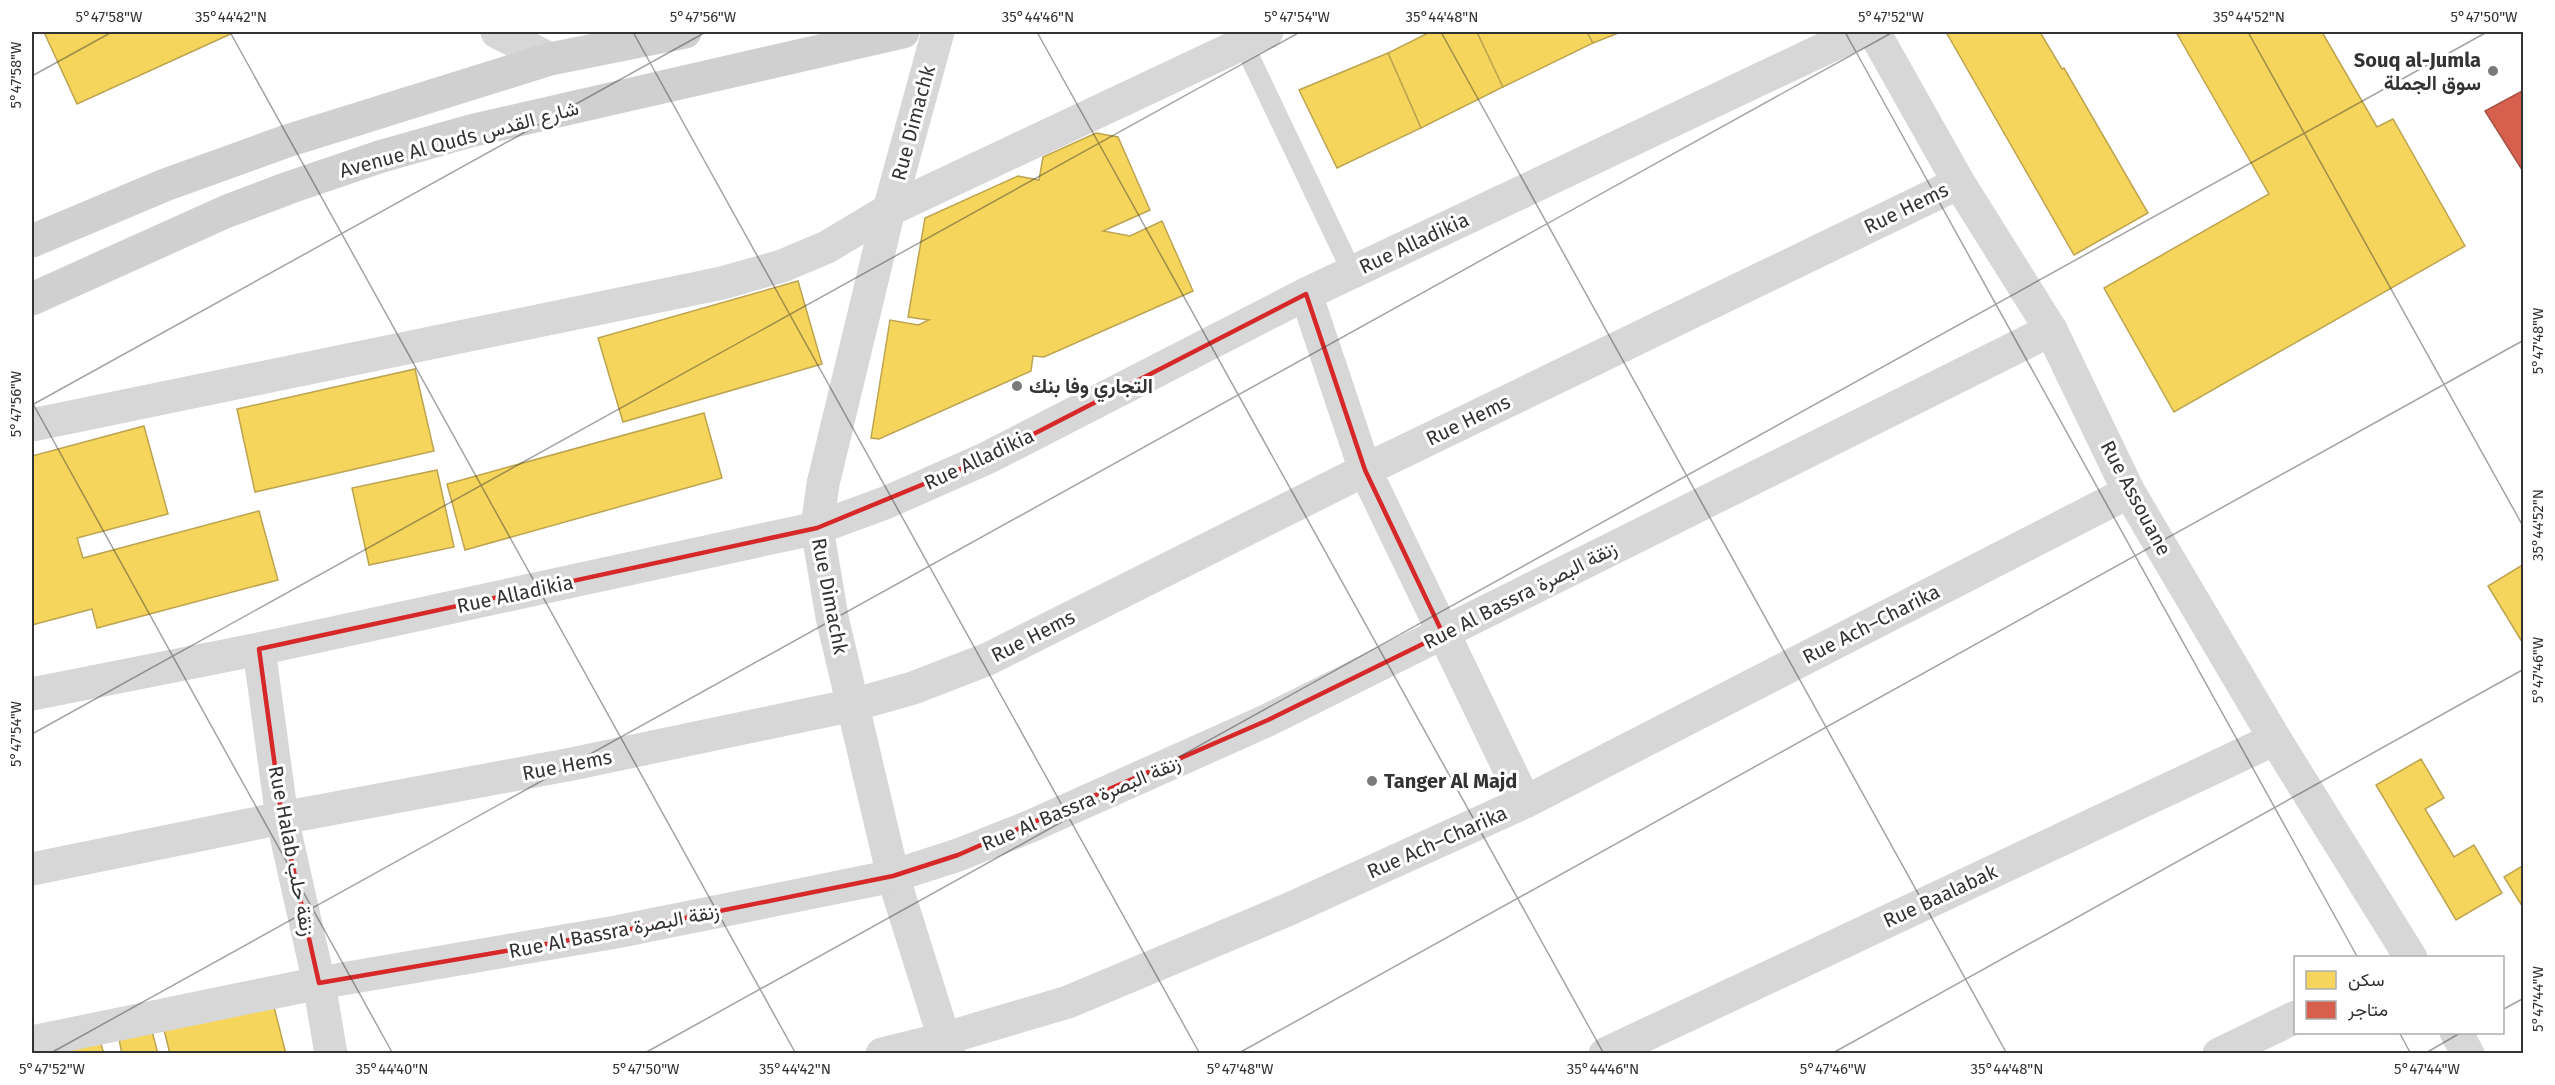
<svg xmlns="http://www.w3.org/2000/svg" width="2555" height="1085" viewBox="0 0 2555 1085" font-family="'Fira Sans',Vazirmatn,sans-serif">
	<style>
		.homes { fill: #f6d55c; stroke: #bca450; stroke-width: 1.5 }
		.shops { fill: #d6604d; stroke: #a55245; stroke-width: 1.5 }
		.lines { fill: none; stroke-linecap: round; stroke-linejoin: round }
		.lane { stroke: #d7d7d7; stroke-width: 20 }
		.street { stroke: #d7d7d7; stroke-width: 33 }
		.secondary { stroke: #d0d0d0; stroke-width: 33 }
		.marked { fill: none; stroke: #d62828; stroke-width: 4.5; stroke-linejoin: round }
		.ticks { fill: none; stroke: #333; stroke-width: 1.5; stroke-opacity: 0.45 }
		.poi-dot { fill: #7a7a7a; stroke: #fff; stroke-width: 2 }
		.labels { text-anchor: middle; stroke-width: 6; stroke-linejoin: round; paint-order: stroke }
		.poi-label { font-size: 20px; font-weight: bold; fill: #333; stroke: #fff; text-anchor: start }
		.street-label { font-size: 20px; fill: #333; stroke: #fff }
		.neatline { fill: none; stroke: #333; stroke-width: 2 }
		.ticks-label { font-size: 15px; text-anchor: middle; fill: #333 }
	</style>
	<rect width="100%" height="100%" fill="#fff"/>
	<g class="homes">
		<polygon points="44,32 235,32 77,104"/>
		<polygon points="1430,32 1477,32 1503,87 1421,128 1388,53"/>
		<polygon points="1477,32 1587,32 1593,43 1503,87"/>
		<polygon points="1587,32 1621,32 1593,43"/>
		<polygon points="1946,32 2040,32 2062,69 2064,68 2148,213 2074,255"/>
		<polygon points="2176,32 2322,32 2377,127 2393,119 2465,246 2174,412 2104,288 2269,194"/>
		<polygon points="1388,53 1421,128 1337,168 1299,90"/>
		<polygon points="1096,133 1118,137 1150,210 1103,231 1130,236 1162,221 1193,291 1044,357 1033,356 1031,371 879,439 871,438 890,320 918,325 929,320 908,317 925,218 1018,176 1039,180 1043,157"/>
		<polygon points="798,281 822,364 623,422 598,338"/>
		<polygon points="415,369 434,451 255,492 237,409"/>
		<polygon points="704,413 722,478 465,550 447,484"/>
		<polygon points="144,426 168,514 77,538 83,558 259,511 278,580 97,628 92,609 32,625 32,456"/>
		<polygon points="437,470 454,547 369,565 352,488"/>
		<polygon points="2524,564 2524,645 2488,586"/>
		<polygon points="2421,759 2444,798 2425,809 2454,857 2474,845 2502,893 2456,920 2376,785"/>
		<polygon points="2524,865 2524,909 2504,877"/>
		<polygon points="273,1003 286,1054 170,1054 164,1030"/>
		<polygon points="152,1031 158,1054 122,1054 119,1039"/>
		<polygon points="100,1041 104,1054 51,1054"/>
	</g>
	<polygon class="shops" points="2524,90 2524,173 2485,111"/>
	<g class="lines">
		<polyline class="lane" points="1243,43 1352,272"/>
		<g class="street">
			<polyline points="497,32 550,59"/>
			<polyline points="938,32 889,210 823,484 817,528 832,617 893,876 949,1054"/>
			<polyline points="1874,32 1959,183 2051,330 2129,492 2275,739 2411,958"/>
			<polyline points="1306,294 1365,470 1525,802"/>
			<polyline points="32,425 722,283 782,266 827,247 889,210 1267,32"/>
			<polyline points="259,649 282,818 319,983 331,1054"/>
			<polyline points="32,694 259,649 817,528 885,503 987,458 1306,294 1860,32"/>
			<polyline points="32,869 282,818 572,764 853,705 913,688 988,659 1365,470 1959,183"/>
			<polyline points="2456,1032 2468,1054"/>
			<polyline points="32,1042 319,983 616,932 893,876 958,855 1031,826 1268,720 2051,330"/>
			<polyline points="882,1054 943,1039 1068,1002 1287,910 1525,802 2129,492"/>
			<polyline points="1605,1054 2275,739"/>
			<polyline points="2219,1054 2296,1017"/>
		</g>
		<g class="secondary">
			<polyline points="32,241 165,185 287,141 550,59 685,32"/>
			<polyline points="32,299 225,212 291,187 379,157 470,131 903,32"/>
		</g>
	</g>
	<path class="marked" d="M1306,294L1365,470L1443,634L1268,720L958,855L893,876L616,932L319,983L282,818L259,649L817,528L987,458Z"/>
	<path class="ticks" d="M230,32L796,1054M633,32L1200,1054M1037,32L1604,1054M1441,32L2007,1054M1845,32L2358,958M2248,32L2524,528M32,76L112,32M32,402L393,1054M32,405L706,32M32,734L1300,32M2502,1010L2524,998M2399,1032L2411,1054M49,1054L1893,32M643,1054L2487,32M1237,1054L2524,340M1831,1054L2524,669M2424,1054L2462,1032"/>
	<g class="poi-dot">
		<circle cx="2493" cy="71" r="6"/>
		<circle cx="1017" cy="386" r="6"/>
		<circle cx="1372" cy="781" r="6"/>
	</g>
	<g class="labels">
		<g class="poi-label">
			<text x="2481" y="67" text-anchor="end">Souq al-Jumla<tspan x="2481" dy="23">سوق الجملة</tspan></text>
			<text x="1029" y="393">التجاري وفا بنك</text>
			<text x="1384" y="788">Tanger Al Majd</text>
		</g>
		<g class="street-label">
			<text transform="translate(913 123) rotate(-75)" y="7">Rue Dimachk</text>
			<text transform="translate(459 139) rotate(-15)" y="7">Avenue Al Quds شارع القدس</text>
			<text transform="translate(1906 208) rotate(-26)" y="7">Rue Hems</text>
			<text transform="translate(1414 243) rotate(-25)" y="7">Rue Alladikia</text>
			<text transform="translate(1468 420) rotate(-26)" y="7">Rue Hems</text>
			<text transform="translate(979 459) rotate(-25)" y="7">Rue Alladikia</text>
			<text transform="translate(2136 498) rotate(62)" y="7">Rue Assouane</text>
			<text transform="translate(515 594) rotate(-12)" y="7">Rue Alladikia</text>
			<text transform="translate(1520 595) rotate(-27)" y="7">Rue Al Bassra زنقة البصرة</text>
			<text transform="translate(830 596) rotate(79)" y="7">Rue Dimachk</text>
			<text transform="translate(1871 624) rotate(-27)" y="7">Rue Ach–Charika</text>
			<text transform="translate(1033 636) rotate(-27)" y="7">Rue Hems</text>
			<text transform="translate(567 765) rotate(-11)" y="7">Rue Hems</text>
			<text transform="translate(1081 803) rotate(-23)" y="7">Rue Al Bassra زنقة البصرة</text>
			<text transform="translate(1437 842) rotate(-24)" y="7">Rue Ach–Charika</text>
			<text transform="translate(292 851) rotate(79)" y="7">Rue Halab زنقة حلب</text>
			<text transform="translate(1940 896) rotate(-25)" y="7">Rue Baalabak</text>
			<text transform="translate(614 931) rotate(-11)" y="7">Rue Al Bassra زنقة البصرة</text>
		</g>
	</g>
	<rect width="2555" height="1085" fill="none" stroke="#ffffff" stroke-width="66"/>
	<rect x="2294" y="956" width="210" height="78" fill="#ffffff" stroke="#adadad" stroke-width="1.5"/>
	<rect x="2306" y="971" width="30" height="18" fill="#f6d55c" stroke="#adadad" stroke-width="1.5"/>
	<text x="2348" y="986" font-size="18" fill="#333333">سكن</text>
	<rect x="2306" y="1001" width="30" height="18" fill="#d6604d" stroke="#adadad" stroke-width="1.5"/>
	<text x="2348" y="1016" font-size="18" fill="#333333">متاجر</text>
	<rect x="33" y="33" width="2489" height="1019" class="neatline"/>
	<g class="ticks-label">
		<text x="109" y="22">5°47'58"W</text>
		<text x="231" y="22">35°44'42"N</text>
		<text x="703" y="22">5°47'56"W</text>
		<text x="1038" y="22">35°44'46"N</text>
		<text x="1297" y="22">5°47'54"W</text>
		<text x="1442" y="22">35°44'48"N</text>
		<text x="1891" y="22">5°47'52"W</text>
		<text x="2249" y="22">35°44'52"N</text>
		<text x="2484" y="22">5°47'50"W</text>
		<text transform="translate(16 75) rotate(-90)" y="5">5°47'58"W</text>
		<text transform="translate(2538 341) rotate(-90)" y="5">5°47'48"W</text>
		<text transform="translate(16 404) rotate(-90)" y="5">5°47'56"W</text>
		<text transform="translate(2538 525) rotate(-90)" y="5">35°44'52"N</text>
		<text transform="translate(2538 670) rotate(-90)" y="5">5°47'46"W</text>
		<text transform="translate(16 734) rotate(-90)" y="5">5°47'54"W</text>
		<text transform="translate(2538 999) rotate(-90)" y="5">5°47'44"W</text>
		<text x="52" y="1074">5°47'52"W</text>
		<text x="392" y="1074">35°44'40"N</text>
		<text x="646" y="1074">5°47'50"W</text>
		<text x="795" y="1074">35°44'42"N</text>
		<text x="1240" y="1074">5°47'48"W</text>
		<text x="1603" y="1074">35°44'46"N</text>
		<text x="1833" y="1074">5°47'46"W</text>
		<text x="2007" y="1074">35°44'48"N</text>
		<text x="2427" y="1074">5°47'44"W</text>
	</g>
</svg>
